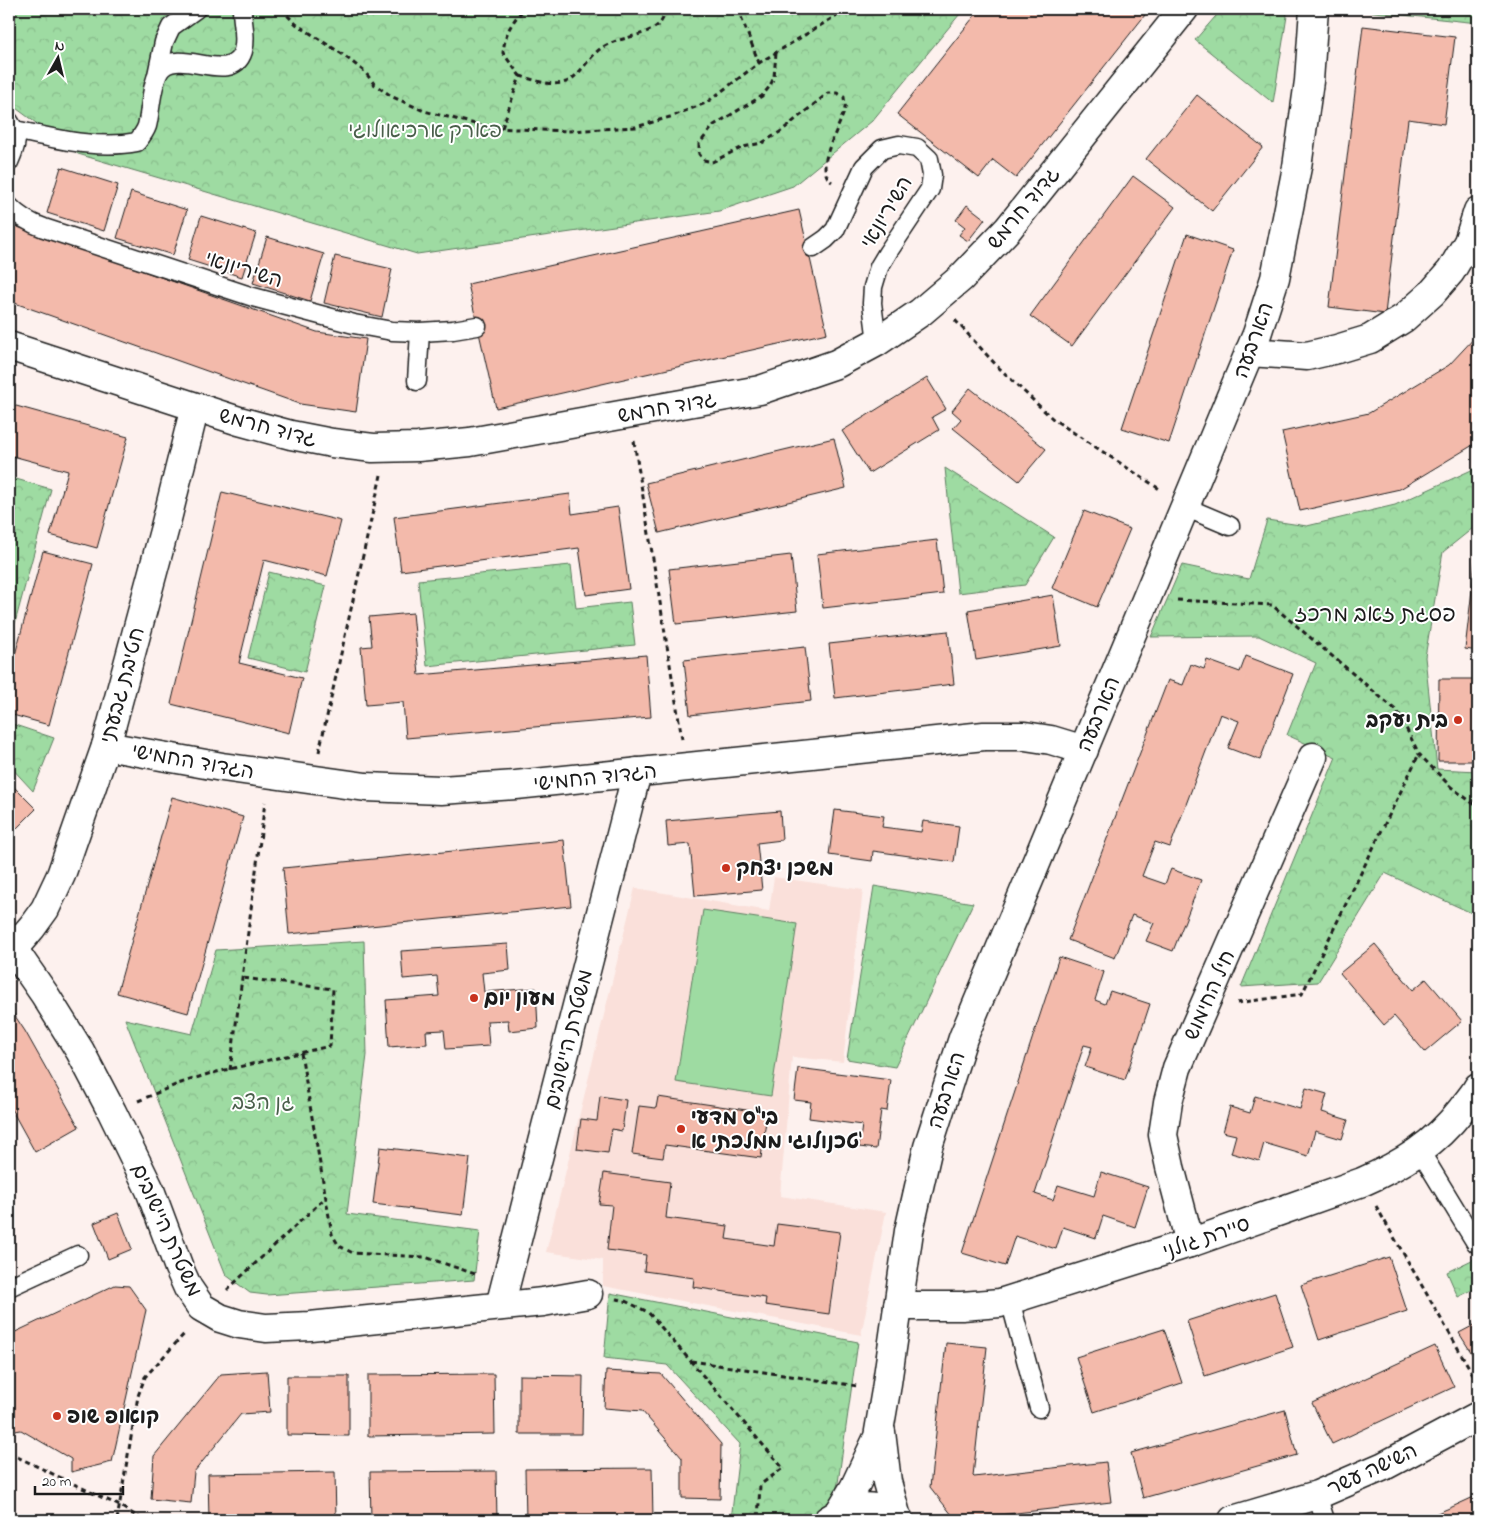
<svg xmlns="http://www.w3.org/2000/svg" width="1487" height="1529" viewBox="0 0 1487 1529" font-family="'Indie Flower','Playpen Sans Hebrew',sans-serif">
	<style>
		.built { fill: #fae0da }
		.grass { fill: #9edba2; stroke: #5d7c5f }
		.park { fill: url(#park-crowns); stroke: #5d7c5f }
		.building { fill: #f3baab; stroke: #1c1c1c }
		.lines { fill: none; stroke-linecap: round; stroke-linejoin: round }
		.service-casing { stroke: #1c1c1c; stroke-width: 21 }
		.minor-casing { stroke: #1c1c1c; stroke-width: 31 }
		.tertiary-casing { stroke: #1c1c1c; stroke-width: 31 }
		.path { stroke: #1c1c1c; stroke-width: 3; stroke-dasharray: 5 4; stroke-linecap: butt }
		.service { stroke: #fff; stroke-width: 18 }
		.minor { stroke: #fff; stroke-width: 28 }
		.tertiary { stroke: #fff; stroke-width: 28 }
		.poi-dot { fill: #c8321e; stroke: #fff; stroke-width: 2 }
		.labels { text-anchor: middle; stroke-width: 4; stroke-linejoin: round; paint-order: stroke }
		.park-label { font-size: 21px; fill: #4a5f4b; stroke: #fff }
		.street-label { font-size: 21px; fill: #1c1c1c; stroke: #fff }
		.poi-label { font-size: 21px; font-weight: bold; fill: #1c1c1c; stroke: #fff; text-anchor: start }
		.neighbourhood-label { font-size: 22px; fill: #1c1c1c; stroke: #fff }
	</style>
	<defs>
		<pattern id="park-crowns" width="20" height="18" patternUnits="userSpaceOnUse" patternTransform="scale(1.25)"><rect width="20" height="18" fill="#9edba2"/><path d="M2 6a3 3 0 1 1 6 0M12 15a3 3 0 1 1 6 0" fill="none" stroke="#88bb8b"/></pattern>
	</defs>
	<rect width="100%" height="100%" fill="#fdf1ee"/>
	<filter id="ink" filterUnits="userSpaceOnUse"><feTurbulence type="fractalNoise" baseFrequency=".02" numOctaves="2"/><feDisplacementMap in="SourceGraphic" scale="10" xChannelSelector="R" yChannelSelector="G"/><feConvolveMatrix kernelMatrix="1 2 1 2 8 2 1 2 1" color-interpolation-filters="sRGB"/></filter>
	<g filter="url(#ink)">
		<polygon class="built" points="774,877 863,890 843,1062 792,1057 780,1196 886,1212 861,1335 603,1286 603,1260 546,1252 635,888 769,911"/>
		<polygon class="grass" points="703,910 797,924 771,1096 676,1082"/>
		<g class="park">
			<polygon points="9,9 964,9 872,121 793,186 719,211 417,254 78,154 9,103"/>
			<polygon points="1222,9 1286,9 1287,16 1273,103 1195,40"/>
			<polygon points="1346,9 1478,9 1478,23"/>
			<polygon points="1478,467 1478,524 1443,552 1425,657 1437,769 1478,771 1478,916 1385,873 1318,982 1241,987 1336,757 1287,735 1316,663 1259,636 1151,637 1182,565 1249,579 1267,520 1307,526 1395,505"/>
			<polygon points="945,468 1054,537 1025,585 958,593"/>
			<polygon points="9,477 51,489 9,645"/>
			<polygon points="571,565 576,608 630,602 635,645 427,666 418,580"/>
			<polygon points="269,572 326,586 305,672 248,658"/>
			<polygon points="9,723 54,738 33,791 9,765"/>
			<polygon points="874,886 973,903 895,1067 847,1059"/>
			<polygon points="364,941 367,1055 347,1214 480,1231 474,1280 267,1295 250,1293 226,1275 125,1019 192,1034 216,950"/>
			<polygon points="1478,1257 1478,1287 1458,1297 1447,1272"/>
			<polygon points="610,1293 858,1342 838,1483 830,1509 819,1520 731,1520 740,1444 667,1365 604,1358"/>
		</g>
		<g class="building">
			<polygon points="980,9 1137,9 1145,15 1016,178 993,160 979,178 897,114"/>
			<polygon points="1363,26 1455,37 1444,124 1408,119 1385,314 1329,307"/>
			<polygon points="1197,95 1263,147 1212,211 1146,159"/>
			<polygon points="61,167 118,185 104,231 47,213"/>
			<polygon points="1133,176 1175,207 1072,346 1030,316"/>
			<polygon points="131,192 187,210 173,255 117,238"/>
			<polygon points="967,205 985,219 968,241 959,235 965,227 956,220"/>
			<polygon points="799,210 827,333 496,408 468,284"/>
			<polygon points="201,216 256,233 242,277 188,260"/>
			<polygon points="9,224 317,332 366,339 356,412 300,404 9,301"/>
			<polygon points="1187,234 1233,250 1169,443 1122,428"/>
			<polygon points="267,237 324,254 310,301 253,283"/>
			<polygon points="335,256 392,269 382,317 324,303"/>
			<polygon points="1478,334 1478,442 1400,489 1300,511 1282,432 1369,413 1449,365"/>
			<polygon points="927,378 946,409 932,417 939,430 869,473 842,431"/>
			<polygon points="970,388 1046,449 1019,481 953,428 961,419 952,411"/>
			<polygon points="9,404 128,437 97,548 50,535 68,471 9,455"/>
			<polygon points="834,438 846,488 659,533 646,483"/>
			<polygon points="222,492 341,521 327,576 264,560 239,663 302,678 289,733 171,704"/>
			<polygon points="570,494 572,514 618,507 629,589 586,595 579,548 401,571 394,517"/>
			<polygon points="1084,511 1130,529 1097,607 1052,588"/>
			<polygon points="937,540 943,594 823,608 817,554"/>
			<polygon points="43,551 93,564 49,725 9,714 9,677"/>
			<polygon points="791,555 797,611 676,624 669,569"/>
			<polygon points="1476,556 1478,556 1478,651 1465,649"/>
			<polygon points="1053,595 1061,646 976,660 968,610"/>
			<polygon points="413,613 419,675 646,655 651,717 406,738 403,702 366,705 361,647 372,646 369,617"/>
			<polygon points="948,631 954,684 835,698 829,644"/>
			<polygon points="805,647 811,701 690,715 684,660"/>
			<polygon points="1246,656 1293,674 1260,760 1228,748 1239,721 1220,714 1170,847 1155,842 1142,876 1165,884 1171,869 1201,880 1173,951 1146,941 1154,923 1132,915 1115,958 1068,940 1168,680 1183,685 1191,664 1204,669 1207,660 1240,672"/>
			<polygon points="1439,679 1478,679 1478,761 1438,761"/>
			<polygon points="9,782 36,809 9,836"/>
			<polygon points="172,797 243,817 188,1013 117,993"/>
			<polygon points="835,810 884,816 882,827 921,832 923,821 959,826 954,862 873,851 872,861 829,855"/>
			<polygon points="780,811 782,840 757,843 762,890 695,896 690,844 668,846 666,821"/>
			<polygon points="564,840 571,906 289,934 283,868"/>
			<polygon points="508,944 510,970 482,973 484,992 536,988 538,1028 509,1031 508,1020 487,1021 489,1046 446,1049 444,1030 426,1031 427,1044 389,1047 386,1000 439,996 437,976 403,979 401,951"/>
			<polygon points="1375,944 1413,990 1426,979 1462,1021 1425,1052 1394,1016 1384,1025 1340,973"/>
			<polygon points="1059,957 1104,972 1095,1000 1105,1004 1110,991 1150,1004 1125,1080 1085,1067 1092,1047 1084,1045 1035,1194 1053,1200 1058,1185 1094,1196 1101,1172 1148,1187 1135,1227 1103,1216 1096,1238 1063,1227 1056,1249 1015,1236 1005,1266 962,1253"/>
			<polygon points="9,1007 25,1031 79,1127 35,1152 9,1105"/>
			<polygon points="798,1068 891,1080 887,1111 881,1110 876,1149 859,1147 862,1125 809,1118 811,1102 794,1100"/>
			<polygon points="1306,1088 1327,1094 1322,1112 1348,1120 1342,1139 1315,1131 1308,1156 1264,1143 1259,1161 1231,1153 1236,1135 1223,1132 1230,1107 1250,1113 1255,1096 1300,1109"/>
			<polygon points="600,1096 626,1100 622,1131 612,1129 608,1153 577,1149 581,1119 597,1121"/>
			<polygon points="658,1097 767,1113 761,1158 665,1145 663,1158 632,1154 639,1106 656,1108"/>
			<polygon points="380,1147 470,1158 463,1215 373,1204"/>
			<polygon points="604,1173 670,1182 666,1218 728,1226 726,1239 774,1246 777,1224 840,1232 829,1314 765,1305 766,1298 693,1287 694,1278 644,1271 646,1255 607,1250 612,1205 599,1204"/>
			<polygon points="118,1213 132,1249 108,1259 94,1223"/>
			<polygon points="1389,1257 1407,1311 1319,1340 1301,1285"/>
			<polygon points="115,1285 129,1286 146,1310 112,1462 71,1472 71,1459 21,1430 9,1432 9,1335"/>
			<polygon points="1275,1293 1293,1347 1205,1376 1187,1321"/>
			<polygon points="1478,1323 1478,1363 1459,1333"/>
			<polygon points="1164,1329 1182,1383 1094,1412 1076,1357"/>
			<polygon points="946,1343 987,1347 973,1476 974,1477 1106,1462 1111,1502 956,1520 930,1487"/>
			<polygon points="1435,1346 1454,1387 1332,1444 1312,1403"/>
			<polygon points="267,1371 270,1412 241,1414 194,1472 191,1503 151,1499 154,1456 221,1374"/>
			<polygon points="606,1371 661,1374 721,1444 720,1499 682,1498 682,1458 642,1411 604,1408"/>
			<polygon points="494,1374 495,1434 368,1436 368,1375"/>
			<polygon points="519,1375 583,1376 582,1434 519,1434"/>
			<polygon points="287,1376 349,1376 349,1436 287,1435"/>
			<polygon points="1285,1410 1297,1455 1143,1498 1131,1453"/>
			<polygon points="652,1468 653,1520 526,1520 525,1469"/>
			<polygon points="496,1471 497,1520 371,1520 370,1472"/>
			<polygon points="335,1472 336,1520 209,1520 208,1474"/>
			<polygon points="1478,1495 1478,1520 1420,1520 1452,1507"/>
		</g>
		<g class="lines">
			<g class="service-casing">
				<g id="service">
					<polyline points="157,75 164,42 171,27 196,9"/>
					<path d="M9,121C20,137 16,146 9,162"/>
					<path d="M15,130C53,138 98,150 137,142C141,137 145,132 147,126C151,111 151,77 163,67C184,49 232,86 243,51C247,38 242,22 242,9"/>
					<path d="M9,206C19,217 30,223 44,228L253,297L354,324L392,331L420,332L453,330L477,326"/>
					<polyline points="813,248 826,239 835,230 864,167 882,149 899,145 917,148 929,159 932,175 930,189 888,252 879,267 873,287 872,303 877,342"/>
					<polyline points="417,381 420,332"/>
					<polyline points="1185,507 1230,526"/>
					<polyline points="1420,1151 1476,1243"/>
					<polyline points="9,1287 78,1255"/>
					<polyline points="1010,1300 1039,1408"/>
					<polyline points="1317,1495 1325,1520"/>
				</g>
			</g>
			<g class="minor-casing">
				<g id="minor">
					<polyline points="9,346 239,421 291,435 332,443 373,448 418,447 470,442 760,390 836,364 877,342 921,312 961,278 1008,229 1184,9"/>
					<polyline points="1249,352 1307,356 1337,349 1370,339 1404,318 1432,293 1451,271 1468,242 1478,211"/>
					<polyline points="106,746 222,767 366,787 441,790 516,785 984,736 1025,736 1051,740 1084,750"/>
					<polyline points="9,943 45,995 80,1051 112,1112 150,1190 179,1268 188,1288 201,1307 220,1318 239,1324 266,1328 310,1326 543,1302 588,1294"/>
					<polyline points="13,949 32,927 45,909 61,875 106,746 165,527 195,407"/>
					<polyline points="1190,1243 1170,1167 1163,1135 1168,1102 1177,1068 1313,757"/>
					<polyline points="500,1306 637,772"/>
					<path d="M898,1306H962L1000,1303L1190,1243L1362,1182C1403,1164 1434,1145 1462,1109C1467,1102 1474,1095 1478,1087"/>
					<polyline points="881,1432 887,1482 897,1518"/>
					<polyline points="839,1513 854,1488 878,1437 886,1390 909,1231 928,1147 963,1038 1257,334 1275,278 1297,167 1309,81 1314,9"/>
				</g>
			</g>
			<g class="tertiary-casing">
				<g id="tertiary">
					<path d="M828,1520C850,1505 878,1501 899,1520"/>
					<polyline points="1233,1520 1317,1495 1384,1466 1478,1416"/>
				</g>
			</g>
			<g class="path">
				<polyline points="281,9 296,24 342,54 365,72 375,85 393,97 424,111 491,128 568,131 636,127 670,117 706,103 759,63 839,14 845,9"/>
				<polyline points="554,9 568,11 568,9"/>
				<polyline points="738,9 759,63"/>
				<path d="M776,53L774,77L770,86L762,96L714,125L699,144V154L704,160L712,162L743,147L762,143L780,132L828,93H837L844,97C844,100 846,105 845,108C841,127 812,168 832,182"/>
				<path d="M520,76C535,80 551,87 566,82C580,76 588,58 600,49C615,37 648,37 660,23C663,20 665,13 666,9"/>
				<path d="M502,128L520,76L503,53C505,34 510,24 523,10L533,9"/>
				<polyline points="955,320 997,366 1053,419 1161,490"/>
				<polyline points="634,441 682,739"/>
				<polyline points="1177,600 1272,605 1398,712 1419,754 1451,787 1478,807"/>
				<polyline points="319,752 381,475"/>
				<polyline points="1237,1003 1302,994 1419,754"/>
				<polyline points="301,1053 332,1234 339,1246 353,1253 425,1257 478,1275"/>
				<polyline points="230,1070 265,802"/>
				<polyline points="138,1101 178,1084 208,1074 330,1046 333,989 242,978"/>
				<polyline points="1376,1206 1478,1383"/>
				<polyline points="227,1290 326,1197"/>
				<polyline points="616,1299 623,1300 648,1312 783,1468 760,1485 758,1520"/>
				<polyline points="691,1361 857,1386"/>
				<polyline points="9,1453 120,1506 143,1520"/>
				<polyline points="117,1520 138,1396 145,1377 186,1332"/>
			</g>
			<use href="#service" class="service"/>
			<use href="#minor" class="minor"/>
			<use href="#tertiary" class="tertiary"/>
		</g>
	</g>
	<g class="poi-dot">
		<circle cx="1458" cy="720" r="5"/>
		<circle cx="726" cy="868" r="5"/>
		<circle cx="474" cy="998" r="5"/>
		<circle cx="681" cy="1129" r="5"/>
		<circle cx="57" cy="1416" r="5"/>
	</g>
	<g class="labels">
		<g class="park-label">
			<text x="425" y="137">פארק ארכיאולוגי</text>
			<text x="263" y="1109">גן הצב</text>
		</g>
		<g class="street-label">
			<text transform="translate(1023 208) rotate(-50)" y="7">גדוד חרמש</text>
			<text transform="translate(886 212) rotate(-59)" y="7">השיריונאי</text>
			<text transform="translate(244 269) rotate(17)" y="7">השיריונאי</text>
			<text transform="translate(1253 340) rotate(-70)" y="7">הארבעה</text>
			<text transform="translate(667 407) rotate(-10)" y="7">גדוד חרמש</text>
			<text transform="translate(268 427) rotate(15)" y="7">גדוד חרמש</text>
			<text transform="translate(122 685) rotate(-75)" y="7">חטיבת גבעתי</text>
			<text transform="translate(1098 714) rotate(-67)" y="7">הארבעה</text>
			<text transform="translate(193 761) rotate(10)" y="7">הגדוד החמישי</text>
			<text transform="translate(595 777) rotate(-6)" y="7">הגדוד החמישי</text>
			<text transform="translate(1209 995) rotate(-66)" y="7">חיל החימוש</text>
			<text transform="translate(568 1039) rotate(-76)" y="7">משטרת היישובים</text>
			<text transform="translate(946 1090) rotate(-72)" y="7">הארבעה</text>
			<text transform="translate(167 1230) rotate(66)" y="7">משטרת היישובים</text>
			<text transform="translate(1206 1237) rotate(-19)" y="7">סיירת גולני</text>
			<text transform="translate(1372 1469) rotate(-25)" y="7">השישה עשר</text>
		</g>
		<g class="poi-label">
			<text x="1448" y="727" text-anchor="end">בית יעקב</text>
			<text x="736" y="875">משכן יצחק</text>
			<text x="484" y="1005">מעון יום</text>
			<text x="691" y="1124">בי"ס מדעי<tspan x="691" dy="24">טכנולוגי ממלכתי א'</tspan></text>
			<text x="67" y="1423">קואופ שופ</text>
		</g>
		<g class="neighbourhood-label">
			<text x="1375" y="621">פסגת זאב מרכז</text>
		</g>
	</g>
	<rect width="1487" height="1529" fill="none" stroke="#fff" stroke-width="30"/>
	<rect x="15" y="15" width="1457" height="1499" fill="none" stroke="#1c1c1c" stroke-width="2" filter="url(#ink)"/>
	<g transform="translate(58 58) rotate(8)" stroke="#ffffff" stroke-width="4" paint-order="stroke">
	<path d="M0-4L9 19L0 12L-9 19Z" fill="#1c1c1c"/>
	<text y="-8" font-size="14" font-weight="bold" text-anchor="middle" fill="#1c1c1c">N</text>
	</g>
	<path d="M35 1486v8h88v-8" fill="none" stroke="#1c1c1c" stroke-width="2.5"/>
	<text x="42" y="1486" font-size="15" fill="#1c1c1c" stroke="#ffffff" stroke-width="4" paint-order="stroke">20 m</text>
</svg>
